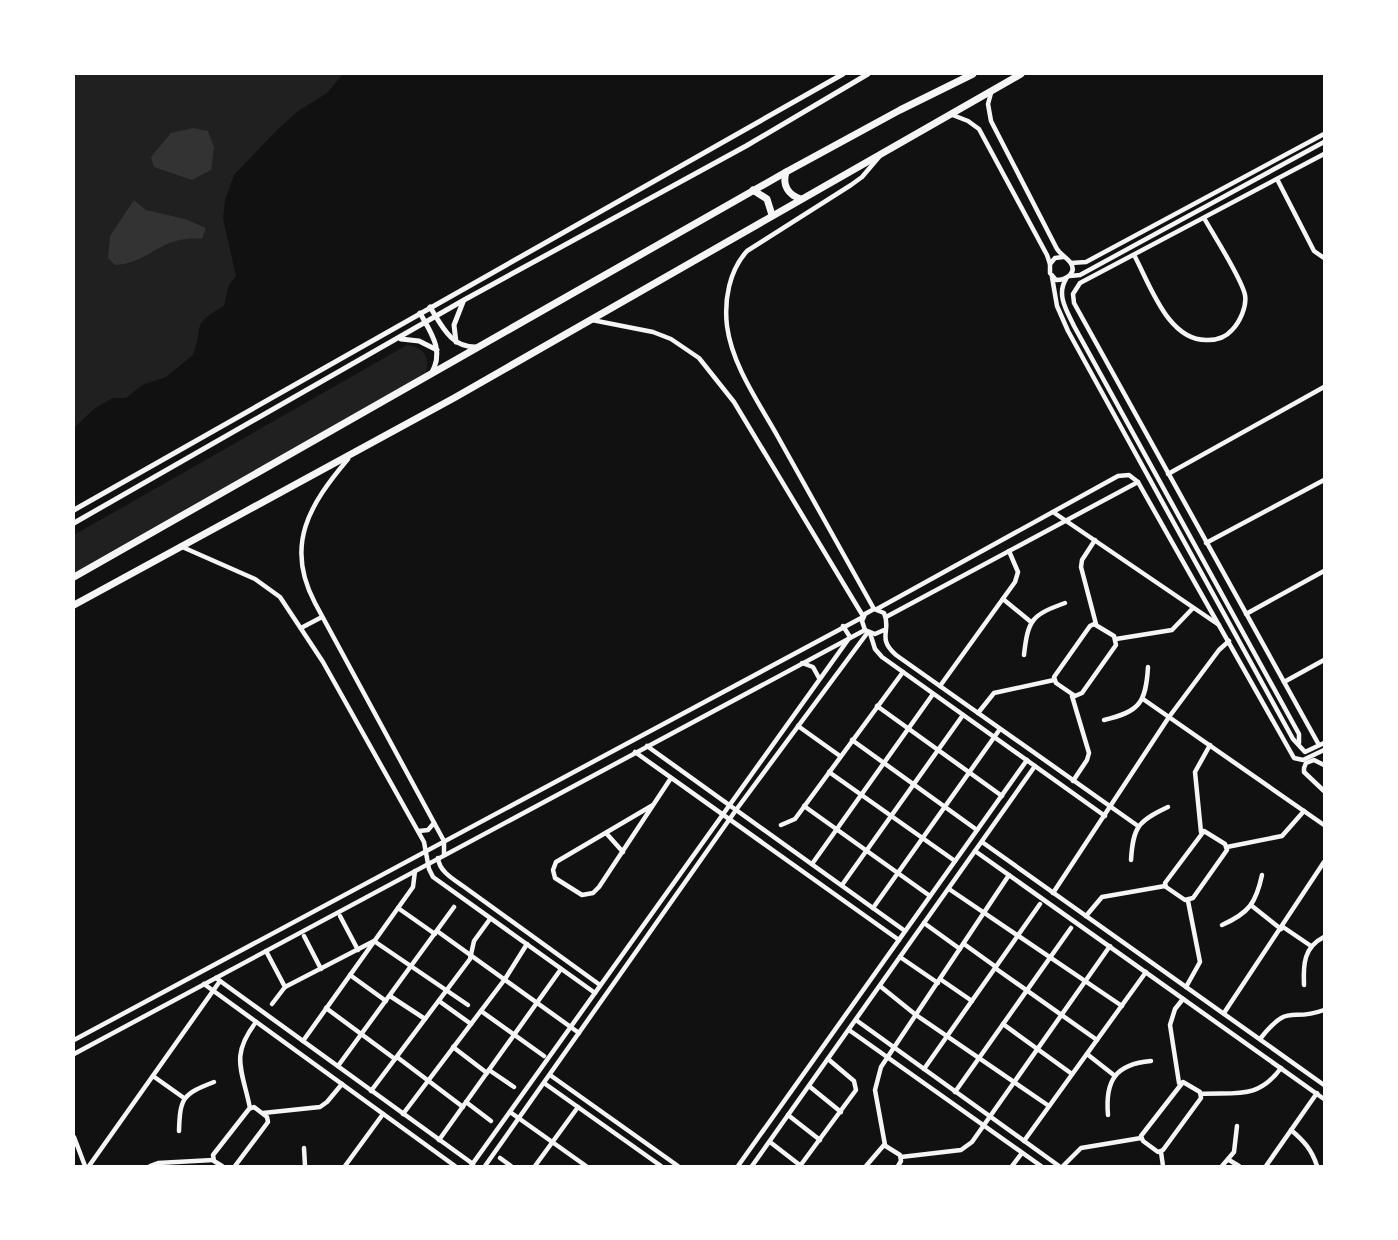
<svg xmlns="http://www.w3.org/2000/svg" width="1398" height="1240" viewBox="0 0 1398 1240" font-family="Karla,sans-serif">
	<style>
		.green { fill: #202020 }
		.water { fill: #333 }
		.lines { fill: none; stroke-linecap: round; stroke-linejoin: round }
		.minor { stroke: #f5f5f5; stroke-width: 4.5 }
		.tertiary { stroke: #f5f5f5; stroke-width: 5 }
		.trunk { stroke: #f5f5f5; stroke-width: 7 }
	</style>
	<rect width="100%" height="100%" fill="#111"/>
	<g class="green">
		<path d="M74,74H353L342,75L327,93L298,111L277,130L234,175L225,200L223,219L236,276L229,285L224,306C189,326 205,324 193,355L166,377L142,385L126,398H113L95,408L74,428Z"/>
		<path d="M407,345C424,347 431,358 425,374L74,574V535Z"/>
	</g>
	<g class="water">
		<polygon points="193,128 208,131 214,147 211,170 192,180 154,167 151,157 171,133"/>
		<path d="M134,200L146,210L185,219L206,228L202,239C160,235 151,263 115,265L108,258L110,236Z"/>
	</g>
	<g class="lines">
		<g class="minor">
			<path d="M991,93L988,104L991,121L1057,249C1061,255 1066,257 1070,262C1078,273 1066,280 1056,280L1050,273V264L1055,258L1063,257"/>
			<polyline points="950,114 968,121 979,129 1047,255 1050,264"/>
			<polyline points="1277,179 1314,251 1324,258"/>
			<path d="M1134,255C1150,284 1168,342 1208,340C1217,340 1226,337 1232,330C1240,322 1247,306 1245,295C1242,279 1213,234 1204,218"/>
			<polyline points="1071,263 1086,262 1324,134"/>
			<polyline points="1070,276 1080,275 1324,142"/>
			<polyline points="1052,277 1057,306 1068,331 1293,739 1305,752 1324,743"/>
			<path d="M1066,279C1056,295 1067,311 1074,326L1299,734V743"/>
			<polyline points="592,320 653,332 671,339 699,358 734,402 863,616"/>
			<path d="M348,459C310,504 284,545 315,603L444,841V854"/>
			<polyline points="1168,474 1324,387"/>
			<polyline points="1053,512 1219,625"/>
			<polyline points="1095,540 1082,560 1081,567 1096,624"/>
			<polyline points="1206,543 1324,480"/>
			<polyline points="180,546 255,579 280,597 323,662 424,842 429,869 433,877 595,993"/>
			<polyline points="1003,599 1031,622"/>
			<path d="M874,609C842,552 810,494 778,437C759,403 732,365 727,326C724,300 729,271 747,251L851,185L862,177L879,157"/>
			<polyline points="877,609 1118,476 1129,475 1138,482 1294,758 1303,760 1324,750"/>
			<polyline points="1246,614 1324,571"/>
			<polyline points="886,617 1138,482"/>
			<polygon points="1094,624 1114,636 1116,645 1082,693 1075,696 1056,683 1054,677 1090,626"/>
			<polyline points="301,628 322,617"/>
			<path d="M884,630L875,634L865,630L862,621L865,614L874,609L884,613C892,630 876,638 896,655L1138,826"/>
			<polyline points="870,633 875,649 882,657 1105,816"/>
			<polyline points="1116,639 1172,630 1193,608"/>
			<path d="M1024,655C1028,619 1032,615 1065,603"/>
			<polyline points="802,663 813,667 819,678"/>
			<polyline points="1284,682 1324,660"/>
			<polyline points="940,686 1015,582 1018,572 1009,551"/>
			<polyline points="1072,696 1089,753 1087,760 1073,781"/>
			<polyline points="1143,699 1324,825"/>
			<polyline points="877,706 1002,796"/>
			<polyline points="978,713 994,693 1054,680"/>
			<path d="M1104,720C1139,712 1146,703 1148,667"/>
			<polyline points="798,726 840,756"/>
			<polyline points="852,740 977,830"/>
			<polyline points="1319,745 1074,303 1073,294 1080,283 1324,154"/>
			<polyline points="647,746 905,931"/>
			<polyline points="635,752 899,940"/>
			<polyline points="1324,765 1314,760 1306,763 1304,768 1304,772 1324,791"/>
			<polyline points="829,772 955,861"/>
			<polyline points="653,805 556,862 553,870 555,878 582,895 593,893 599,887 671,778"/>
			<polyline points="804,806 930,896"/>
			<polyline points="781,825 795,819 903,672"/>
			<polyline points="419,831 428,830 434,823"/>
			<polygon points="1204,831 1225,844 1227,850 1193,898 1185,900 1166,887 1165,883"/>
			<polyline points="1201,832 1195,772 1210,745"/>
			<polyline points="606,833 623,852"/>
			<polyline points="982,842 1324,1085"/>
			<polyline points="1227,847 1282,836 1304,811"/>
			<polyline points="975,851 1324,1099"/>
			<path d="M438,858C439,871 453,879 463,886L600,985"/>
			<path d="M1131,860C1133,827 1138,821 1168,807"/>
			<polyline points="812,864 933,694"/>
			<polyline points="842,885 963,715"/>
			<polyline points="949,889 1122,1006"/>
			<polyline points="1053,893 1169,717 1219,650 1229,641"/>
			<polyline points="1252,906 1281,929"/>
			<polyline points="398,908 435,934"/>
			<polyline points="873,908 1000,729"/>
			<polyline points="340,916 358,950"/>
			<polyline points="1086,916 1102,897 1165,886"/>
			<polyline points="924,923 960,949"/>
			<path d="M1222,925C1249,913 1256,903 1262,875"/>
			<polyline points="1283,927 1311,946"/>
			<polyline points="437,931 579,1033"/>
			<polyline points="304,936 321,969"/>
			<polyline points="964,944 996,967"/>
			<polyline points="266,951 285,987"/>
			<polyline points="900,957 938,983"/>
			<polyline points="995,968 1097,1040"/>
			<polyline points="350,975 386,1001"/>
			<polyline points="216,978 473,1164"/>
			<polyline points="940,979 972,1001"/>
			<polyline points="204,984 455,1166"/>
			<path d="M1304,985C1303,964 1304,947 1324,937"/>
			<polyline points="880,986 916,1015 1049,1106"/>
			<polyline points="1186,987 1200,962 1188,901"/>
			<polyline points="390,996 425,1019"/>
			<polyline points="439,1001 471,1024"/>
			<polyline points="272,1004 285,987 374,941 468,1005"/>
			<polyline points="326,1008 395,1059"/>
			<polyline points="481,1011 544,1056"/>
			<polyline points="1224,1013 1324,862"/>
			<polyline points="856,1020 1059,1166"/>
			<polyline points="1003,1024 1072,1074"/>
			<polyline points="849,1030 1041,1166"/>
			<path d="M1260,1039C1290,1001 1289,1023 1324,1010"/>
			<polyline points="74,1040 863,617"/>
			<polyline points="303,1041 413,887 415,871"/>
			<polyline points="453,1047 487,1073"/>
			<polyline points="74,1054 865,630"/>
			<polyline points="1087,1054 1115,1076"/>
			<polyline points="397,1057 463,1107"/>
			<polyline points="338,1066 454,907"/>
			<polyline points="924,1069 1040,904"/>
			<polyline points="489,1070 514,1087"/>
			<polyline points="550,1075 678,1166"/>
			<polyline points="153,1076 184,1098"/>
			<polygon points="1183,1082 1200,1092 1201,1098 1163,1150 1158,1152 1143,1141 1141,1136"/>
			<polyline points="544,1083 661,1166"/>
			<polyline points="1179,1083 1170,1025 1175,1009 1183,999"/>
			<polyline points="809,1086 841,1112"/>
			<polyline points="371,1091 470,959 474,941 490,919"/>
			<polyline points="955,1092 1071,928"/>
			<path d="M1201,1094C1236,1092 1258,1100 1281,1068"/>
			<polyline points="466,1102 491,1121"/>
			<path d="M250,1108C242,1069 230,1056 256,1022"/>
			<polyline points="510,1112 586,1166"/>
			<polyline points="263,1113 320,1107 327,1102 342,1084"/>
			<polyline points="403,1114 505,979 527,944"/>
			<polyline points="788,1115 820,1140"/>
			<path d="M1108,1115C1105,1081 1115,1064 1151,1061"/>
			<path d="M1291,1130C1304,1141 1312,1150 1317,1166"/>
			<path d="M179,1131C180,1097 183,1094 214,1082"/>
			<polyline points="74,1137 85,1166"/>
			<polyline points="439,1140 561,969"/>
			<polyline points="1024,1141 1146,972"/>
			<polyline points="770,1142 801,1166"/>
			<polyline points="885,1145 875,1090 881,1067 1009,875"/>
			<polyline points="304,1148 305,1166"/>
			<polyline points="1161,1152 1163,1166"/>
			<polyline points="901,1157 961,1150 972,1142 1110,946"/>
			<polyline points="500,1158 511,1166"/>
			<polyline points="1229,1160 1239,1166"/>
			<polyline points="89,1166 220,981"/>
			<polyline points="150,1166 158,1163 213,1160"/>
			<polyline points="222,1166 214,1161 213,1155 249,1109 254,1107 267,1117 268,1122 235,1166"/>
			<polyline points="345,1166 383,1114"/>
			<polyline points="471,1166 850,637 843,626"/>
			<polyline points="485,1166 736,810 868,632"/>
			<polyline points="535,1166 578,1107"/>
			<polyline points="738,1166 1027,760"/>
			<polyline points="752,1166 1035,766"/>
			<polyline points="800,1166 856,1090 854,1081 828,1059"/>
			<polyline points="866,1166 884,1145 900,1155 901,1161 898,1166"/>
			<polyline points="1012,1166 1022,1153"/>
			<polyline points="1063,1166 1081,1148 1141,1138"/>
			<polyline points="1222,1166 1234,1152 1237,1126"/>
			<polyline points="1266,1166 1317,1093"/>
		</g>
		<g class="tertiary">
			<path d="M430,307C442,326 451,348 477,347"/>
			<path d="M420,313C431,333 445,351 431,374"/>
			<polyline points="401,339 419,341 437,350"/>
			<polyline points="456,342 454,325 463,302"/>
			<polyline points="74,510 843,74"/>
			<polyline points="74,523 464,300 746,146 868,74"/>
		</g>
		<g class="trunk">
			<path d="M786,172C782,185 788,195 801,199"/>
			<polyline points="753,190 767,199 772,215"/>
			<polyline points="74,577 786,172 900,110 973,74"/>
			<polyline points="74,605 454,398 1021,74"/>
		</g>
	</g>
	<rect width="1398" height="1240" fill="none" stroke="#ffffff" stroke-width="150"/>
</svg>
